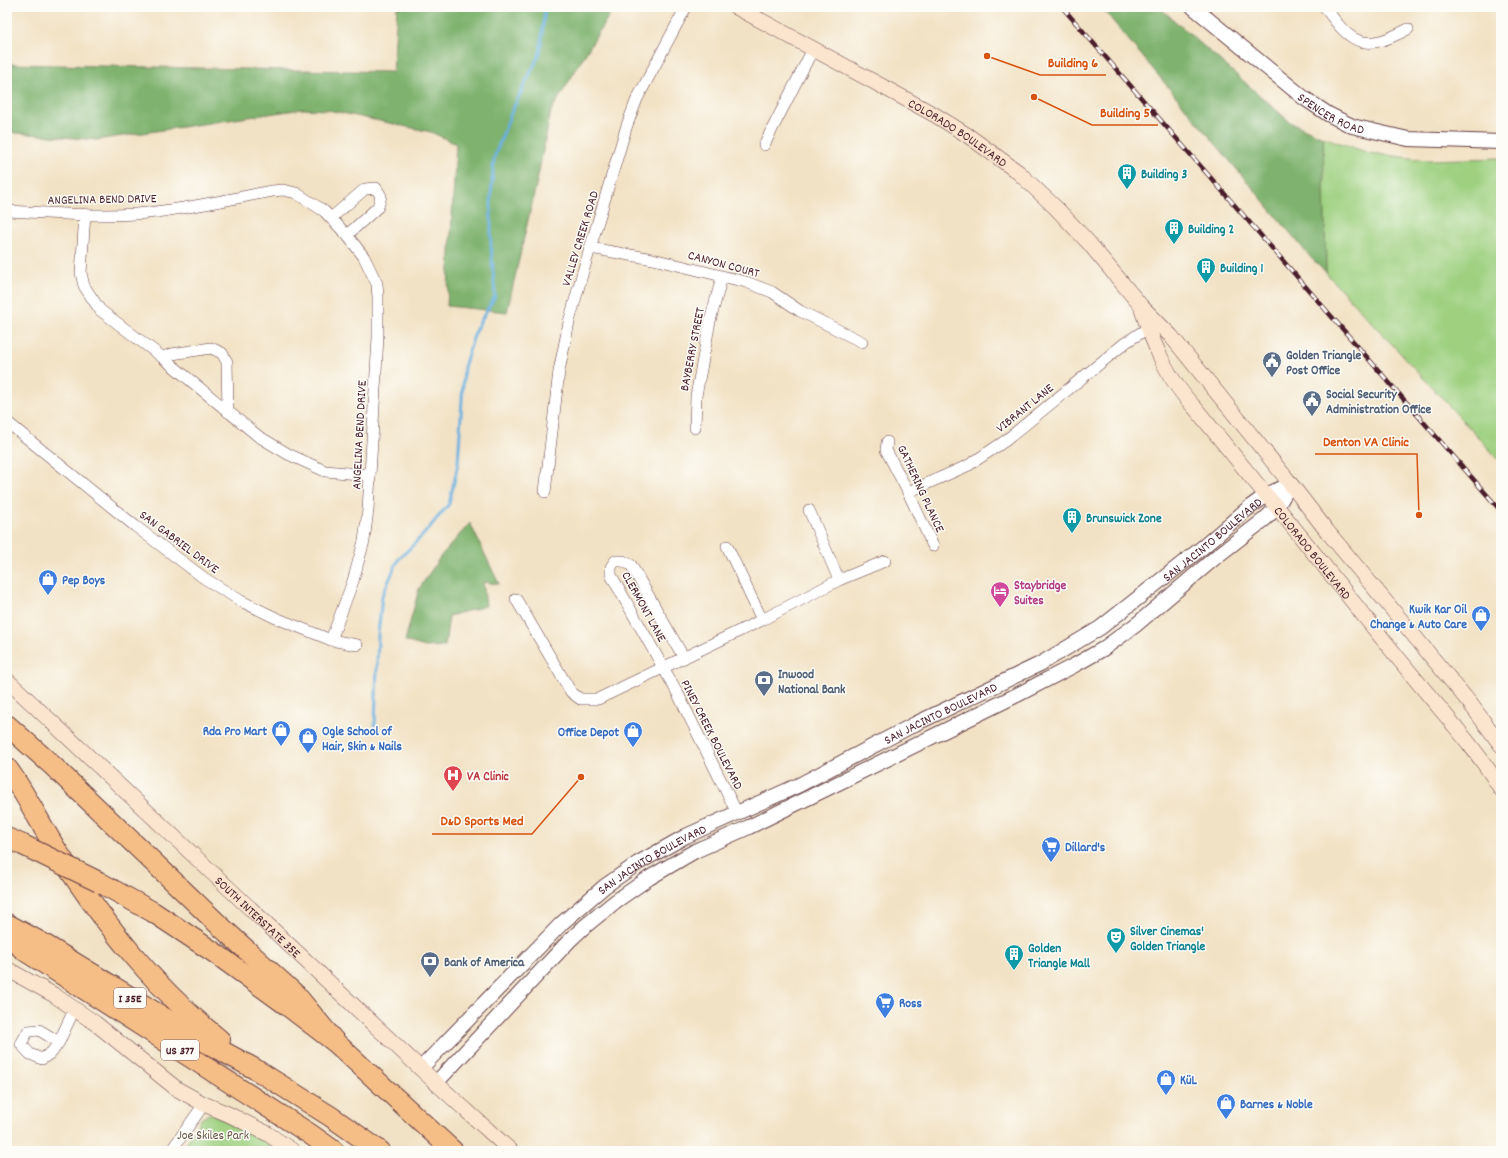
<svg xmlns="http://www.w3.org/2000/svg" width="1508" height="1158" viewBox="0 0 1508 1158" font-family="Dekko,sans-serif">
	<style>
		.green { fill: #9ed080; stroke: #747856 }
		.forest { fill: #7eb26e; stroke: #64684c }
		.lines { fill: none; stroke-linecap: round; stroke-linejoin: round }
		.stream { stroke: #68b0e0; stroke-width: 3 }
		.minor-casing { stroke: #633c42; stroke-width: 12 }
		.tertiary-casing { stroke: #633c42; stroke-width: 16 }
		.secondary-casing { stroke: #633c42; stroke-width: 16 }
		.motorway-casing { stroke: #633c42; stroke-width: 22 }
		.minor { stroke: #fff; stroke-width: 11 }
		.tertiary { stroke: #fff; stroke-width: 14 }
		.secondary { stroke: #fbe5cf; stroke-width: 15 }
		.motorway { stroke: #f6be87; stroke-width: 20 }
		.rail-casing { stroke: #4a1f2b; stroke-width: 4.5 }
		.rail { stroke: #fdfcf7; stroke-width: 3; stroke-dasharray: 9; stroke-linecap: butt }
		.motorway-bridge-casing { stroke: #633c42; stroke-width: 22; stroke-linecap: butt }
		.motorway-bridge { stroke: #f6be87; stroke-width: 20 }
		.labels { text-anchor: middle; stroke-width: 3; stroke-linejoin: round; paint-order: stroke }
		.shield { fill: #fdfcf7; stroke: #806168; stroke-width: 1 }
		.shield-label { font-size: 12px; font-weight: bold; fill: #4a1f2b }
		.street-label { font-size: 13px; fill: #4a1f2b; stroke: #fdfcf7 }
		.culture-label { font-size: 13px; font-weight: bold; fill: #0d838f; stroke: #fdfcf7; text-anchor: start }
		.service-label { font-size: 13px; font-weight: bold; fill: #4e5e75; stroke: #fdfcf7; text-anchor: start }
		.shop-label { font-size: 13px; font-weight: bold; fill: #366cbe; stroke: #fdfcf7; text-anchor: start }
		.hotel-label { font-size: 13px; font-weight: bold; fill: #b23c85; stroke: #fdfcf7; text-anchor: start }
		.health-label { font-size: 13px; font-weight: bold; fill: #be3a42; stroke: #fdfcf7; text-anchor: start }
		.park-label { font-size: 13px; fill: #635444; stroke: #fdfcf7 }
		.leader { fill: none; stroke: #d8530f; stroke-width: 1.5 }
		.callout-dot { fill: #d8530f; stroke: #fdfcf7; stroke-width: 1.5 }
		.callout-label { font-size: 14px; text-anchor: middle; font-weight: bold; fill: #d8530f; stroke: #fdfcf7; stroke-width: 3; stroke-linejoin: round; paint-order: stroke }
	</style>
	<rect width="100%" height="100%" fill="#fdfcf7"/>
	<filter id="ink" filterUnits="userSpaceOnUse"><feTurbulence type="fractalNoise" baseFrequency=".025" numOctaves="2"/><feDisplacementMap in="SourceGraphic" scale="8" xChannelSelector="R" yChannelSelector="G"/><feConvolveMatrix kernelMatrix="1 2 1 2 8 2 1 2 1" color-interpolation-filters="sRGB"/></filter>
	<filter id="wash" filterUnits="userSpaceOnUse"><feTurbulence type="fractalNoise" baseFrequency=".012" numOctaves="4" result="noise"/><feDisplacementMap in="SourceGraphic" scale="16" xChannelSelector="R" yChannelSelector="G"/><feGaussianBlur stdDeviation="0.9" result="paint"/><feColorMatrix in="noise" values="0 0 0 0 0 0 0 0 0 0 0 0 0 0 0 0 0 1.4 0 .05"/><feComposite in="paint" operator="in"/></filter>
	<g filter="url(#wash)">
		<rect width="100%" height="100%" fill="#f2e2c5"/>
		<g class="green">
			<polygon points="1323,137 1369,153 1428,160 1501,158 1501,462 1326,273"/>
			<polygon points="211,1113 265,1142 278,1151 182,1151 201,1119"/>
		</g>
		<g class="forest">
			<polygon points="397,7 614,7 551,111 537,181 507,312 447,306 456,144 431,132 328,110 302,109 96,140 7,132 7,64 393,72"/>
			<polygon points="1101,7 1159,7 1290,122 1323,137 1326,273 1312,259"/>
			<polygon points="470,523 499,584 483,582 486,606 449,616 445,646 425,647 405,641 419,589 440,557"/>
		</g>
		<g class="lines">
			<polyline class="stream" points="375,725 378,635 382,596 398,560 424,534 449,504 458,464 464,367 476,329 495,296 491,246 491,194 494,158 511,113 540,53 545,7"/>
		</g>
	</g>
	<g filter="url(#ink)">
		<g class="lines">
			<g class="minor-casing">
				<g id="minor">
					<path d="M1325,7C1352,46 1365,52 1408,29"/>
					<polyline points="764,145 813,49"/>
					<path d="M7,211C59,213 112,219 163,211C200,206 236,198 272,191L283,190L296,193L324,211L347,235L364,257L377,284L378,297V337L368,510L364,541L353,581L331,640"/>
					<polyline points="85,214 81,273 84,286 100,310 162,357 258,436 288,454 325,471 370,475"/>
					<polyline points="331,218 365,189 376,188 381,196 378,207 347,235"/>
					<polyline points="590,248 653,259 746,282 772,292 800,311 862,342"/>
					<polyline points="162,357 172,354 211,348 222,353 227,362 228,412"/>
					<polyline points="7,422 135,526 204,578 241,601 276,618 331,640 357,645"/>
					<polyline points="695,428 696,396 710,321 722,277"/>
					<polyline points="887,442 886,450 908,492 933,546"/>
					<polyline points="545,492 559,371 569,322 582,275 627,125 637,99 686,7"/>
					<polyline points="908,492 969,465 1005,441 1125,343 1148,328"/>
					<polyline points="809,510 839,580"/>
					<polyline points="727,546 762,620"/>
					<polyline points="516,599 571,692 580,699 598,699 762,620 839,580 885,561"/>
					<polyline points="684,658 631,565 623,561 615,561 611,567 611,575 677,692 737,813"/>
					<polygon points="39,1030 59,1042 52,1052 42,1059 30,1054 21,1044 28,1031"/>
					<polyline points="59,1042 74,1010"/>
					<polyline points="171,1151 204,1104"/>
				</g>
			</g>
			<g class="tertiary-casing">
				<g id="tertiary">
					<path id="s1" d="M1193,7L1304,98L1328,114L1352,126L1408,139L1501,142"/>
					<path id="s2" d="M421,1068L562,923L605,886L638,863L686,836L799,785L915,724L1040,664L1100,628L1203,547L1246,510L1266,495L1290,484"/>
					<polyline points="436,1083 569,941 584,927 616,901 649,878 695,851 749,827 1019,694 1075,665 1103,649 1137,624 1216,557 1265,519 1277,507 1290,484"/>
				</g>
			</g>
			<g class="secondary-casing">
				<g id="secondary">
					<path id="s3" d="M736,7L935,115L967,135L1018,172L1057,209L1088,242L1142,307L1171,336L1286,478L1327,531L1469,702L1501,745"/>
					<path id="s4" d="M1142,310C1154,346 1168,380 1195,408L1266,495L1277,507C1322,563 1366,619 1412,675C1442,712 1476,748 1501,789"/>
					<path id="s5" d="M7,680L436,1083L511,1151"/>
					<polyline points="7,969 54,995 95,1023 177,1089 204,1104 228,1114 268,1134 293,1151"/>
				</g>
			</g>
			<g class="motorway-casing">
				<g id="motorway">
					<polyline points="7,725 53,766 219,925 296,995 335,1042"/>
					<path d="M7,768C27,795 41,826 59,854C106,926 153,986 220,1040"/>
					<polyline points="7,838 23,845"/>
					<polyline points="99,882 153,912 215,953 288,1006 335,1042 453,1151"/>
					<polyline points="7,924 42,943 189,1033 255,1069 330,1116 380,1151"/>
					<polyline points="7,935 25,951 310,1134 334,1151"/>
				</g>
			</g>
			<use href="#minor" class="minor"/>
			<use href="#tertiary" class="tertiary"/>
			<use href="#secondary" class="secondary"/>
			<use href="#motorway" class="motorway"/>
			<g class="rail-casing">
				<polyline id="rail" points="1062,7 1501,511"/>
			</g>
			<use href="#rail" class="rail"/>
			<g class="motorway-bridge-casing">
				<polyline id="motorway-bridge" points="23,845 99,882"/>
			</g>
			<use href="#motorway-bridge" class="motorway-bridge"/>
		</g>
	</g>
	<defs>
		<g id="building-pin" transform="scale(1)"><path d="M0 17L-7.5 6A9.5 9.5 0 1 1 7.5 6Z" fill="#0f9aa8" stroke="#fdfcf7"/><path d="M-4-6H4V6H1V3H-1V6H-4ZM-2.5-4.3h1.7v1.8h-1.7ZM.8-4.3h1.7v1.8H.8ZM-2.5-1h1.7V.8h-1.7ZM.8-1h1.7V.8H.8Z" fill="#fff"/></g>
		<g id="civic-pin" transform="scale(1)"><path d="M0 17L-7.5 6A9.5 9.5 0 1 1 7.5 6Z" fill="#5c6f8a" stroke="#fdfcf7"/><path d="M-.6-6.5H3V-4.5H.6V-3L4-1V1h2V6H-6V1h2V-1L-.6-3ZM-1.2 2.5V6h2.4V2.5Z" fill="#fff"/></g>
		<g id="shop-pin" transform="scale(1)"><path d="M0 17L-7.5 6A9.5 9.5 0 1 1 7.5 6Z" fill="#3f7fe0" stroke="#fdfcf7"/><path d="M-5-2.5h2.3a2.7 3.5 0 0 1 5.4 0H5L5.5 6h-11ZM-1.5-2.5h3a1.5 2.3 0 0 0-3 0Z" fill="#fff"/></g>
		<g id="hotel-pin" transform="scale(1)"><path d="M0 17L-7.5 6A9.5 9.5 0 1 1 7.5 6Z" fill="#d1479c" stroke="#fdfcf7"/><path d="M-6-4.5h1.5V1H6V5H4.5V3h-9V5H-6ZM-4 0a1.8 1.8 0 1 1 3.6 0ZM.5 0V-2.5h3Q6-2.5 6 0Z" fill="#fff"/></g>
		<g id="bank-pin" transform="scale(1)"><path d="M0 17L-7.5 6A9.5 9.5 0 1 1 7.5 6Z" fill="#5c6f8a" stroke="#fdfcf7"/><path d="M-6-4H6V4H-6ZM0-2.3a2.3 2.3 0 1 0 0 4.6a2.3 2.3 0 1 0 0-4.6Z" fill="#fff"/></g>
		<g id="hospital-pin" transform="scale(1)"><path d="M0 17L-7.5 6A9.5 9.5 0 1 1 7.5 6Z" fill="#e0444e" stroke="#fdfcf7"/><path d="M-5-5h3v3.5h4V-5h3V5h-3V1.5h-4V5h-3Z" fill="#fff"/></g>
		<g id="supermarket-pin" transform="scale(1)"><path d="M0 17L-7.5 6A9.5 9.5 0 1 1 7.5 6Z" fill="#3f7fe0" stroke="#fdfcf7"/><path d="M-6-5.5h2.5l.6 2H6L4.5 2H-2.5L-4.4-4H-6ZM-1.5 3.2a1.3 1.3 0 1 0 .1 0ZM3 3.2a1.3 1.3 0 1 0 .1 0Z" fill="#fff"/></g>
		<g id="theatre-pin" transform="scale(1)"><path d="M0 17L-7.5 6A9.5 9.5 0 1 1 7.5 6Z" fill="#0f9aa8" stroke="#fdfcf7"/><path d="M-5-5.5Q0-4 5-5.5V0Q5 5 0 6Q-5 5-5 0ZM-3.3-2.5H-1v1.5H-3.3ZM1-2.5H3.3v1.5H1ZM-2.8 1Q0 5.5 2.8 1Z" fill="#fff"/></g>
	</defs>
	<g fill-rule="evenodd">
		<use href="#building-pin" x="1127" y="173"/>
		<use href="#building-pin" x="1174" y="228"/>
		<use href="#building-pin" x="1206" y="267"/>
		<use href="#civic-pin" x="1272" y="361"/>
		<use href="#civic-pin" x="1312" y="400"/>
		<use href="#building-pin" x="1072" y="517"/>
		<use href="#shop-pin" x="48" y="579"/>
		<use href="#hotel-pin" x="1000" y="591"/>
		<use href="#shop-pin" x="1481" y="615"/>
		<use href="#bank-pin" x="764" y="680"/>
		<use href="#shop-pin" x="281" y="730"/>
		<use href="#shop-pin" x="633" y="731"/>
		<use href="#shop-pin" x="308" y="737"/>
		<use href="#hospital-pin" x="453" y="775"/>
		<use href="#supermarket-pin" x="1051" y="846"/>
		<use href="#theatre-pin" x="1116" y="937"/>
		<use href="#building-pin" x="1014" y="954"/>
		<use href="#bank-pin" x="430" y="961"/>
		<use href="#supermarket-pin" x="885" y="1002"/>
		<use href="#shop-pin" x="1166" y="1079"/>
		<use href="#shop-pin" x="1226" y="1103"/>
	</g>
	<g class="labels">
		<g class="shield">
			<rect x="114" y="988" width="32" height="20" rx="3"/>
			<rect x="161" y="1040" width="38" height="20" rx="3"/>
		</g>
		<g class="shield-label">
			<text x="130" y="1002">I 35E</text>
			<text x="180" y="1054">US 377</text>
		</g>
		<g class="street-label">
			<text dy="5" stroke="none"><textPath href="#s1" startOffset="175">SPENCER ROAD</textPath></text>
			<text dy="5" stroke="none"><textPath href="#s3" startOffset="255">COLORADO BOULEVARD</textPath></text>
			<text transform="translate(102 198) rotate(-1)" y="5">ANGELINA BEND DRIVE</text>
			<text transform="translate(579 238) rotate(-73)" y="5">VALLEY CREEK ROAD</text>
			<text transform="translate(724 263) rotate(15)" y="5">CANYON COURT</text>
			<text transform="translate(691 349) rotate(-79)" y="5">BAYBERRY STREET</text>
			<text transform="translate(1024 407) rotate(-39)" y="5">VIBRANT LANE</text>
			<text transform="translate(358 435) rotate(-87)" y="5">ANGELINA BEND DRIVE</text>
			<text transform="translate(922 488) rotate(65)" y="5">GATHERING PLANCE</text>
			<text dy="5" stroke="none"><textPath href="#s2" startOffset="961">SAN JACINTO BOULEVARD</textPath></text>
			<text transform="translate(180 541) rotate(37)" y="5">SAN GABRIEL DRIVE</text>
			<text dy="5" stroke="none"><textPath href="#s4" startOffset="299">COLORADO BOULEVARD</textPath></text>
			<text transform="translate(645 606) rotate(61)" y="5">CLERMONT LANE</text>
			<text dy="5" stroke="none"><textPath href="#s2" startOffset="637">SAN JACINTO BOULEVARD</textPath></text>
			<text transform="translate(713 734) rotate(63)" y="5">PINEY CREEK BOULEVARD</text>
			<text dy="5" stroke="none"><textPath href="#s2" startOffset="313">SAN JACINTO BOULEVARD</textPath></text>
			<text dy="5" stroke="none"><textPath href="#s5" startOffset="345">SOUTH INTERSTATE 35E</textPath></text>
		</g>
		<g class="culture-label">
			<text x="1141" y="178">Building 3</text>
			<text x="1188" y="233">Building 2</text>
			<text x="1220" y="272">Building 1</text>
			<text x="1086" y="522">Brunswick Zone</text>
			<text x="1130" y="935">Silver Cinemas'<tspan x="1130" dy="15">Golden Triangle</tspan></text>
			<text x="1028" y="952">Golden<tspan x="1028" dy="15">Triangle Mall</tspan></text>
		</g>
		<g class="service-label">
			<text x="1286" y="359">Golden Triangle<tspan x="1286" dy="15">Post Office</tspan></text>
			<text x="1326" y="398">Social Security<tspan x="1326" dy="15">Administration Office</tspan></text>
			<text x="778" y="678">Inwood<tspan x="778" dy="15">National Bank</tspan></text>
			<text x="444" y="966">Bank of America</text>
		</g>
		<g class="shop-label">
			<text x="62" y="584">Pep Boys</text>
			<text x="1467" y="613" text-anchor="end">Kwik Kar Oil<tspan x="1467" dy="15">Change &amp; Auto Care</tspan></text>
			<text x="267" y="735" text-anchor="end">Rda Pro Mart</text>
			<text x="322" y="735">Ogle School of<tspan x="322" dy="15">Hair, Skin &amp; Nails</tspan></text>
			<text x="619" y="736" text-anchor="end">Office Depot</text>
			<text x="1065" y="851">Dillard's</text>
			<text x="899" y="1007">Ross</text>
			<text x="1180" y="1084">KüL</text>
			<text x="1240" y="1108">Barnes &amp; Noble</text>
		</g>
		<g class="hotel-label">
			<text x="1014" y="589">Staybridge<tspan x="1014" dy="15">Suites</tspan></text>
		</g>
		<g class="health-label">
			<text x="467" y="780">VA Clinic</text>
		</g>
		<g class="park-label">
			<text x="213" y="1139">Joe Skiles Park</text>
		</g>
	</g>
	<path class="leader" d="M987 56L1040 75H1106M1034 97L1092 125H1158M1419 515L1417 454H1315M581 777L532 834H432"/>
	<g class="callout-dot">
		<circle cx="987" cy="56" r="4"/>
		<circle cx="1034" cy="97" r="4"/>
		<circle cx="1419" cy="515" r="4"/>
		<circle cx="581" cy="777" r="4"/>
	</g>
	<g class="callout-label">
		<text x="1073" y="67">Building 6</text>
		<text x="1125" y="117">Building 5</text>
		<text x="1366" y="446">Denton VA Clinic</text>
		<text x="482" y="825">D&amp;D Sports Med</text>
	</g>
	<rect width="1508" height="1158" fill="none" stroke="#fdfcf7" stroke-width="24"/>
</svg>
